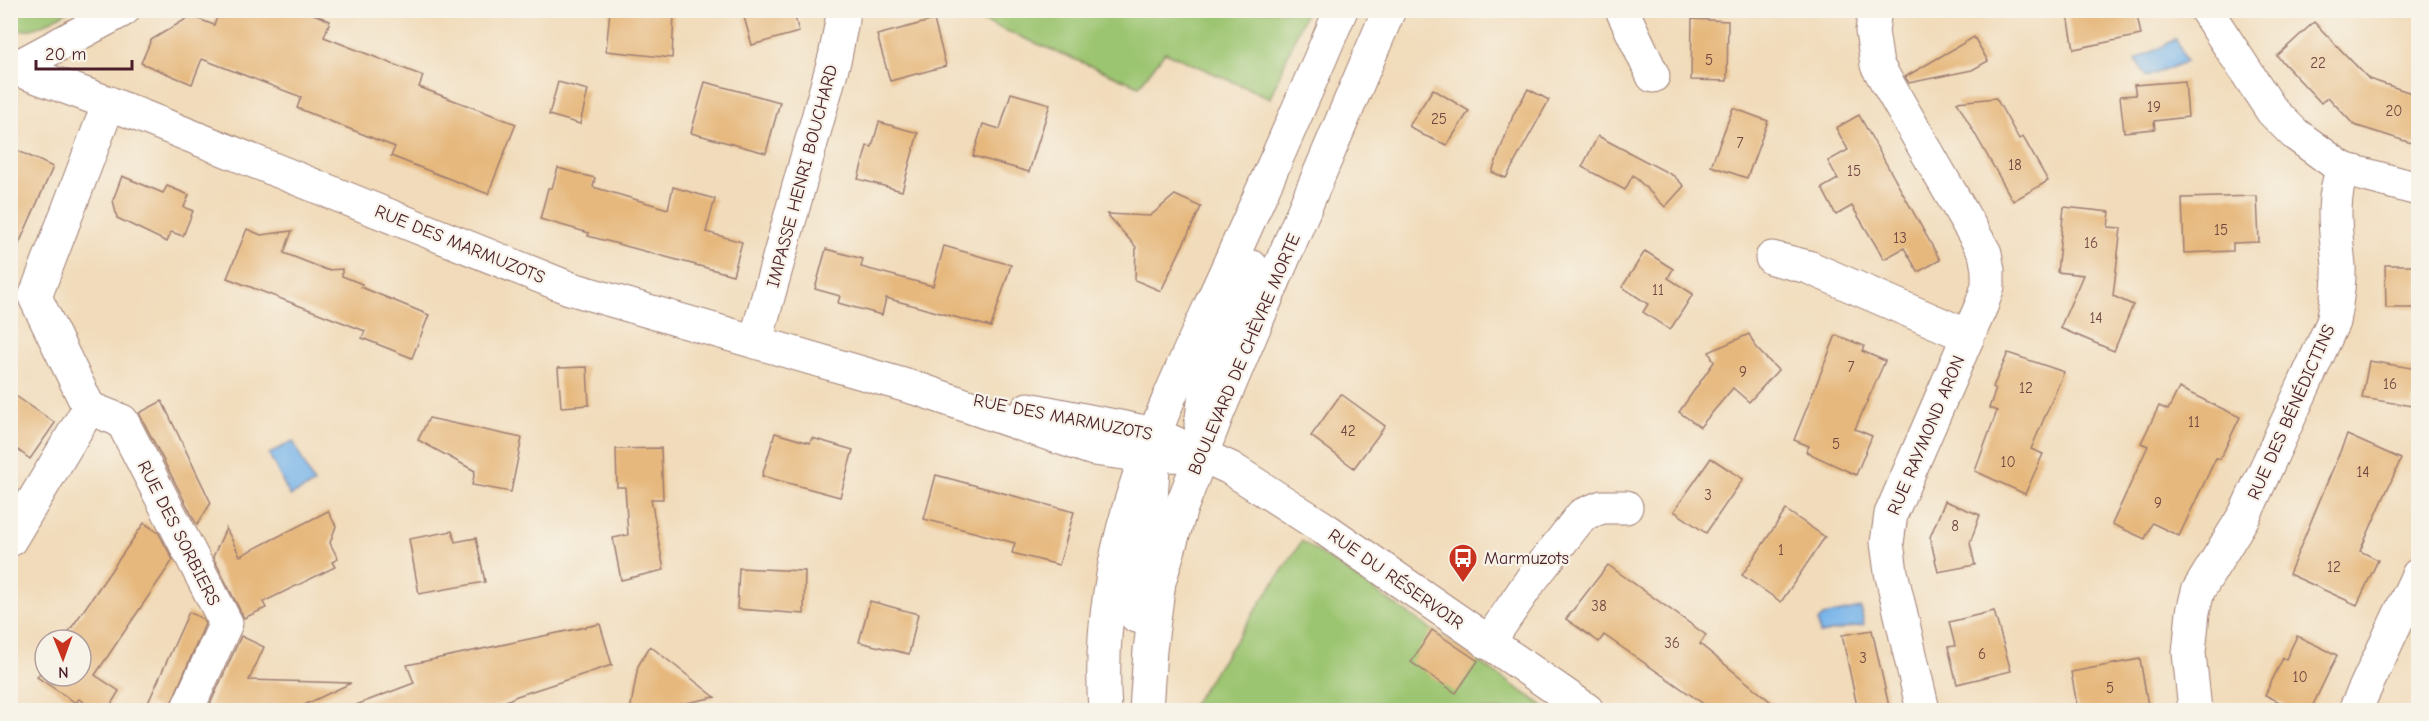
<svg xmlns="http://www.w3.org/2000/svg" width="2429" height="721" viewBox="0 0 2429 721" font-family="'Comic Neue',sans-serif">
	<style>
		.built { fill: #e0cdb1 }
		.green { fill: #9cc571; stroke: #73724e; stroke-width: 1.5 }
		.water { fill: #77b4e9; stroke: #606a8a; stroke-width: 1.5 }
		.building { fill: #e6b87d }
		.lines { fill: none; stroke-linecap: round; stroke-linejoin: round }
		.minor-casing { stroke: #9e7d72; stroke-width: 35 }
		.major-casing { stroke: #9e7d72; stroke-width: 35 }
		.minor { stroke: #fff; stroke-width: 33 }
		.major { stroke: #fff; stroke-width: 33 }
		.labels { text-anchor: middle; stroke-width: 4.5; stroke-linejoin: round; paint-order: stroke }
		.number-label { font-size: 15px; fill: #714540 }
		.street-label { font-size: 18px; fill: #4a1f2b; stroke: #f7f3e8 }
		.poi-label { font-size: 18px; fill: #4a1f2b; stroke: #f7f3e8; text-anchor: start }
	</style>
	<rect width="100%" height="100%" fill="#f7f3e8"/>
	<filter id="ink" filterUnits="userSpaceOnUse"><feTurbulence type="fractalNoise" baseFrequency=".0167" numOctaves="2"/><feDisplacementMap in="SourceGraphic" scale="12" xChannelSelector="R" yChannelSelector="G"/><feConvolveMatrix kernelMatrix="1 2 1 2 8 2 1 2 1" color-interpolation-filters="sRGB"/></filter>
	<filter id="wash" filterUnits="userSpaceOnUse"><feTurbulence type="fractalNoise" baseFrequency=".008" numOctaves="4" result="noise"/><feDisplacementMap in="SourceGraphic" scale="24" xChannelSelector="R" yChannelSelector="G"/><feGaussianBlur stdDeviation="1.35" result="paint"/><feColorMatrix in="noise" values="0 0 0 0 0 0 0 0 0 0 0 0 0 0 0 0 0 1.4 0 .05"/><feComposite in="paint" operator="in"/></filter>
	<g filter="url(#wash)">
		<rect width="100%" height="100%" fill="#f1dbba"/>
		<polygon class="built" points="316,699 325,702 338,710 297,710"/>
		<g class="green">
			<path d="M11,10H69V11C50,20 32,35 11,29Z"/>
			<polygon points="980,11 980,10 1306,11 1270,98 1165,52 1139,86 980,20"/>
			<polygon points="1302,541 1549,710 1189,710"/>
		</g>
		<g class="water">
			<polygon points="2176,39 2186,62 2146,77 2136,60"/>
			<polygon points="293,441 314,484 290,496 269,454"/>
			<polygon points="1861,608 1864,625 1820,634 1818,621 1823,616"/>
		</g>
		<g id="blocks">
			<g class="building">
				<polygon points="220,10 304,10 330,21 324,37 423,76 419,87 516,124 488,194 391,156 395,147 297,108 301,97 202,59 192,84 141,63 151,40 191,16 214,25"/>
				<polygon points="610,10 674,14 672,58 606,51"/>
				<polygon points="742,10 793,10 799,32 752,45"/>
				<polygon points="2067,10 2136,10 2141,35 2074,49"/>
				<polygon points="1692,19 1728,21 1727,81 1691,80"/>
				<polygon points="934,20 946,66 890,81 877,35"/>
				<polygon points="2314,22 2369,79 2418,95 2418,145 2354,125 2328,97 2321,103 2277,56"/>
				<polygon points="1974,37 1988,61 1972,70 1909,83 1905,77"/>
				<polygon points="2185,81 2188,117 2154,121 2155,129 2124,132 2120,96 2136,95 2134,85"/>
				<polygon points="558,82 588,90 580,124 549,115"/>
				<polygon points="705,82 780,102 766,153 691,133"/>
				<polygon points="1433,89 1469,111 1447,145 1423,135 1409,126"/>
				<polygon points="1528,89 1549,100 1506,178 1492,172 1514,113"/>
				<polygon points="1011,93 1050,104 1029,172 973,156 983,124 1000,129"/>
				<polygon points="1996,98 2019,139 2023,137 2048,181 2013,201 1957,102"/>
				<polygon points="1733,108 1768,121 1747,178 1711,166"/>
				<polygon points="1859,115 1940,260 1918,272 1904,248 1884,259 1852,206 1836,215 1822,188 1838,179 1828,161 1848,150 1836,128"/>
				<polygon points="879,122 918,133 902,191 858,179 867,146 872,147"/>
				<polygon points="1598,136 1674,176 1684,186 1665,207 1633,175 1625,190 1582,167"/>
				<polygon points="10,147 53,167 10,264"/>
				<polygon points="558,168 595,178 593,187 668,209 673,187 715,199 706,232 742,242 733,275 588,236 589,233 540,219 548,188 552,188"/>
				<polygon points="122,176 163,193 167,186 189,195 184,207 193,211 183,236 171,232 167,242 117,218 113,200"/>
				<polygon points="1175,195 1201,207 1161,291 1135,280 1136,247 1107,214 1150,216"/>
				<polygon points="2257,196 2259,242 2233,243 2233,251 2184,253 2182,198"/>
				<polygon points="2064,207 2110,212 2108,227 2121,228 2113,296 2133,305 2114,351 2060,328 2083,275 2057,272"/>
				<polygon points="247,229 261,235 292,231 284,253 327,270 342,269 342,276 362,284 361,287 429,315 412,358 362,338 365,331 227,278"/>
				<polygon points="944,246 1011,265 991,327 886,298 882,315 838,303 840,296 815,289 826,249 863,259 861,267 933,286"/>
				<polygon points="1645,251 1673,269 1668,278 1693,294 1670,330 1643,312 1648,304 1622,287"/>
				<polygon points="2385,265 2418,265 2418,308 2386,308"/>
				<polygon points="1749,334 1757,349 1778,370 1749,402 1733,388 1700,427 1679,412 1714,362 1709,352"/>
				<polygon points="1836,335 1864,346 1862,351 1885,361 1855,429 1872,436 1856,475 1806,452 1809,446 1794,440"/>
				<polygon points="2008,353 2064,372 2031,449 2043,454 2025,494 1975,471 1997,411 1989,408 1996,389 1993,387"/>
				<polygon points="2369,361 2418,369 2412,406 2362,398"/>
				<polygon points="587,367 589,405 561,407 558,368"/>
				<polygon points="2179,388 2240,417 2220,459 2216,458 2179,536 2152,523 2145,539 2112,524 2148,446 2141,443 2159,406 2168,410"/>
				<polygon points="10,392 55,423 30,459 10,444"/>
				<polygon points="1341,394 1385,426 1354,468 1311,436"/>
				<polygon points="162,401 211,503 197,525 139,413"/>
				<polygon points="429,418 522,438 511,492 472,485 475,471 418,440"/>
				<polygon points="775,433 810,443 812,438 853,450 840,497 762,476"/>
				<polygon points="2347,435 2401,459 2360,551 2378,560 2357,605 2289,574"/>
				<polygon points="661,448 663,499 651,499 664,570 621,580 613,538 628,535 625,487 617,487 616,449"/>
				<polygon points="1711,458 1743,479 1706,533 1674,511"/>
				<polygon points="936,475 1074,512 1059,565 1012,553 1015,543 924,519"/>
				<polygon points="1945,501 1980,515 1970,543 1975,565 1938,572 1930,537"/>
				<polygon points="1786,510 1825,537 1781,602 1742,575"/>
				<polygon points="328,511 336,526 330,543 338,559 332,562 335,567 263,602 266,608 244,618 213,557 226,528 240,556"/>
				<polygon points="144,523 158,532 173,560 95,675 119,691 107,711 97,711 79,699 76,703 37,677 45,666 45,676 81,676 81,640 63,640"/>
				<polygon points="452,531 455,542 476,538 485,582 419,594 409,539"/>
				<polygon points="1608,565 1706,635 1700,644 1782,711 1714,711 1604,635 1599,642 1566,619"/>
				<polygon points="739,568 805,571 804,614 737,609"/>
				<polygon points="870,601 918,614 909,654 859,642"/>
				<polygon points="1994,611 2011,671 1957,684 1948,647 1955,646 1949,622"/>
				<polygon points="189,612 203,619 205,624 168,711 164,711 148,703"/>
				<polygon points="600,624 612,665 517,696 484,711 348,711 348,708 414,683 407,665"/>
				<polygon points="1432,630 1478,661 1456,693 1411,662"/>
				<polygon points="1872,630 1890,711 1858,711 1842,635"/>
				<polygon points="241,636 264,647 249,680 351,683 302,706 207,711"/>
				<polygon points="2297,636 2337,655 2310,711 2298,711 2265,695 2283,658 2286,659"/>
				<polygon points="650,646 715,697 649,711 630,711 638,666"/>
				<polygon points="2140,659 2149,711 2078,711 2071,672"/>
			</g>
		</g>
	</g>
	<g filter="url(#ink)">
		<use href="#blocks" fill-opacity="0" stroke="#9e7d72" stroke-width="1.5"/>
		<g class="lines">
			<g class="minor-casing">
				<g id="minor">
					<polyline points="1622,10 1653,76"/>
					<polyline points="1875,10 1872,31 1877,65 1985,253 1988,270 1988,286 1982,304 1891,514 1887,543 1891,572 1923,710"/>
					<polyline points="10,67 109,103 569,288 921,390 1093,449 1131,454 1200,456"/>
					<polyline points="15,68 123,10"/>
					<polyline points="2343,169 2418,189"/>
					<polyline points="1772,258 1808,267 1968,336"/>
					<polyline points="756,340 835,57 844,10"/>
					<polyline points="89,408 122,421 226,623 187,710"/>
					<polyline points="1028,409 1155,434 1230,468 1325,529 1587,710"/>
					<polyline points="10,540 89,408 35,297 109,103"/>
					<polyline points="1488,643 1531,580 1582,515 1602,507 1626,507"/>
					<path d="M2195,710L2189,653L2193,612L2198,591L2245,514L2333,322C2336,304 2340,286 2339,266C2336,232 2330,202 2343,169L2295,134L2272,111L2206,10"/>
					<polyline points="2355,710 2418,575"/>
				</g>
			</g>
			<g class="major-casing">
				<g id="major">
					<polyline points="1201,425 1208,371 1252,267"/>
					<polyline points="1136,616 1134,596 1150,517 1153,469"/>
					<path d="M1105,710C1093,546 1162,413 1227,269C1266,183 1304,97 1341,10"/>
					<polyline points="1146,710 1150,650 1159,582 1181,508 1218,412 1389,10"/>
				</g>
			</g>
			<use href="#minor" class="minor"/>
			<use href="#major" class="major"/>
		</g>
	</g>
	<defs>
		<g id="bus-pin" transform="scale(1.5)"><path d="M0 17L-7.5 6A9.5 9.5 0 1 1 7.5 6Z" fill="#c8321e" stroke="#f7f3e8"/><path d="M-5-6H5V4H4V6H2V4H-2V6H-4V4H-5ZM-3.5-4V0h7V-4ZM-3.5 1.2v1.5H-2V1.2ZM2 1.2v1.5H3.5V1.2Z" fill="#fff"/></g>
	</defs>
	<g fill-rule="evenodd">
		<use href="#bus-pin" x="1463" y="558"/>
	</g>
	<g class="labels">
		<g class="number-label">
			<text x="1709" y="65">5</text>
			<text x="2318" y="68">22</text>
			<text x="2154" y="112">19</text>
			<text x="2394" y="116">20</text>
			<text x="1439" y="124">25</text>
			<text x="1740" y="148">7</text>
			<text x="2015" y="170">18</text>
			<text x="1854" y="176">15</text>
			<text x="2221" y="235">15</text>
			<text x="1900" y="243">13</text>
			<text x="2091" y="248">16</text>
			<text x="1658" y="295">11</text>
			<text x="2096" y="323">14</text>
			<text x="1851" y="372">7</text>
			<text x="1743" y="377">9</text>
			<text x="2390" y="389">16</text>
			<text x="2026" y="393">12</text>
			<text x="2194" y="427">11</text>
			<text x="1348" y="436">42</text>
			<text x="1836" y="449">5</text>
			<text x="2008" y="467">10</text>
			<text x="2363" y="477">14</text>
			<text x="1708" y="500">3</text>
			<text x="2158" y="508">9</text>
			<text x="1955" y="531">8</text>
			<text x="1781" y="555">1</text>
			<text x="2334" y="572">12</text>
			<text x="1599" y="611">38</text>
			<text x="1672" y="648">36</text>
			<text x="1982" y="659">6</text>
			<text x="1863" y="663">3</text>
			<text x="2300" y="682">10</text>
			<text x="2110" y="693">5</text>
		</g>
		<g class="street-label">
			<text transform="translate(802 176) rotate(-75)" y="6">IMPASSE HENRI BOUCHARD</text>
			<text transform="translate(460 244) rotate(22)" y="6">RUE DES MARMUZOTS</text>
			<text transform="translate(1244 354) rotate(-67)" y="6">BOULEVARD DE CHÈVRE MORTE</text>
			<text transform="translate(2291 412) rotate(-66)" y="6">RUE DES BÉNÉDICTINS</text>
			<text transform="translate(1063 417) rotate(11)" y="6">RUE DES MARMUZOTS</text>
			<text transform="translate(1926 435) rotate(-67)" y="6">RUE RAYMOND ARON</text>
			<text transform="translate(179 533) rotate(63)" y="6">RUE DES SORBIERS</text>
			<text transform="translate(1396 579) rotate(35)" y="6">RUE DU RÉSERVOIR</text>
		</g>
		<g class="poi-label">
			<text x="1484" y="564">Marmuzots</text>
		</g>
	</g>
	<rect width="2429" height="721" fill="none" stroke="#f7f3e8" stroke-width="36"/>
	<g transform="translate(63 658) rotate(179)"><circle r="28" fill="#f7f3e8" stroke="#b29e9c" stroke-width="1.5"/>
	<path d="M0-4.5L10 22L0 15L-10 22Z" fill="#c8321e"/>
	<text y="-9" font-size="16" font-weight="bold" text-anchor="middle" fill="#4a1f2b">N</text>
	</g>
	<path d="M36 60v9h96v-9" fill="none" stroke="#4a1f2b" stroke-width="3"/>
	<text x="45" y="60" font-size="18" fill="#4a1f2b" stroke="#f7f3e8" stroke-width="4.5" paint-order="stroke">20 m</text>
</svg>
